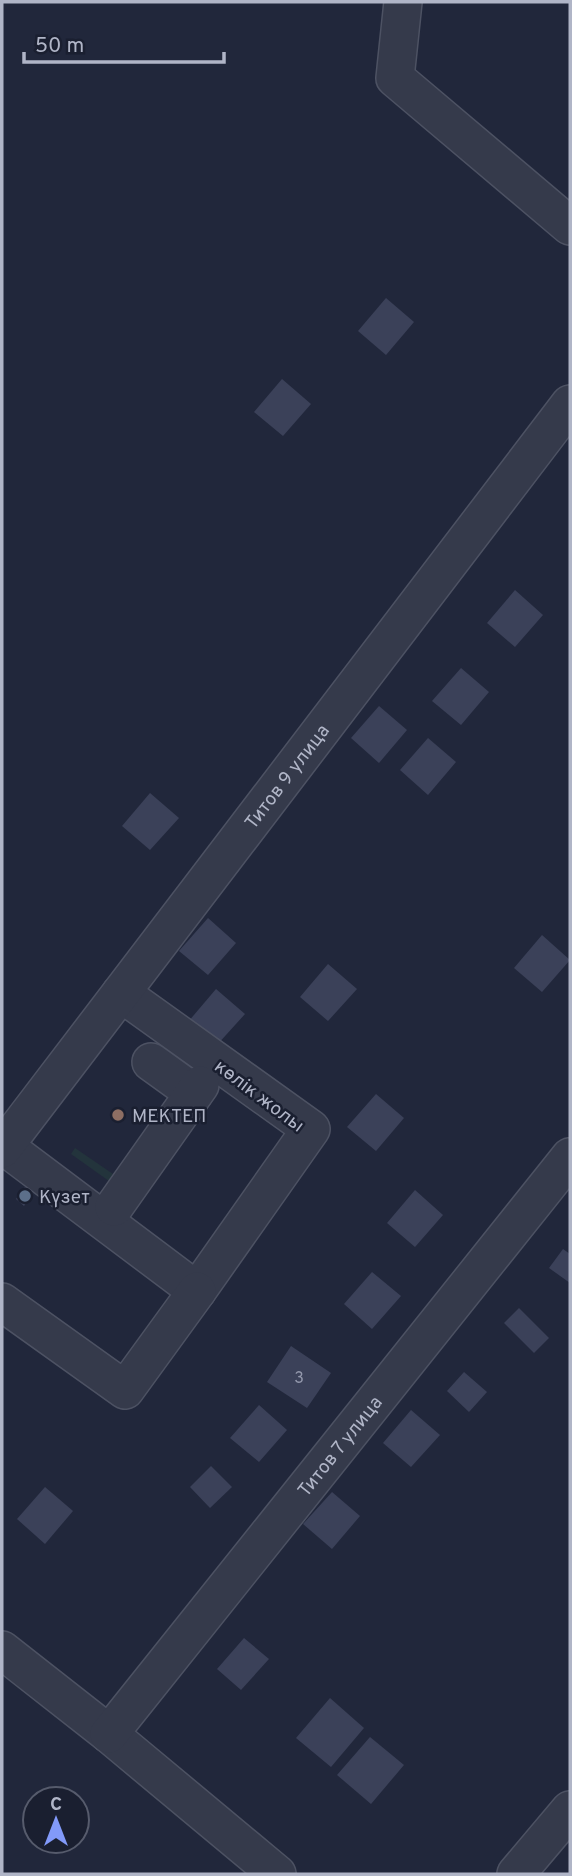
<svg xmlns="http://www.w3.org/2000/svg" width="572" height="1876" viewBox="0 0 572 1876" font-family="Overpass,sans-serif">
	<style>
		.green { fill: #23343c }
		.building { fill: #3b4159 }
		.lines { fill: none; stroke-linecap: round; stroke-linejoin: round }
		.minor-casing { stroke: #4d5263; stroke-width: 40 }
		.minor { stroke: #353a4b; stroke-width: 37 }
		.education-dot { fill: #8d6e63; stroke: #1a1f30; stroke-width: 2.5 }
		.service-dot { fill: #5c6f8a; stroke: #1a1f30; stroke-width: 2.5 }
		.labels { text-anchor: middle; stroke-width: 5; stroke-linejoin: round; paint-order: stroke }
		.number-label { font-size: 16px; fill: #9398ac }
		.street-label { font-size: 19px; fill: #b0b5c7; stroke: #1a1f30 }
		.poi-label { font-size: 19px; fill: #b0b5c7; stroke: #1a1f30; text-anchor: start }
	</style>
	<rect width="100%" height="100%" fill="#21273b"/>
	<polygon class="green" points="75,1148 113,1174 109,1181 71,1154"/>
	<g class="building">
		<polygon points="386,298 414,322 386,355 358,331"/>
		<polygon points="282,379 311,404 283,436 254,412"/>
		<polygon points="515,590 543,615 515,647 487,623"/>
		<polygon points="461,668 489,692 461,725 432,701"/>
		<polygon points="379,706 407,730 379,763 351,738"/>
		<polygon points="428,738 456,762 428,795 400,770"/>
		<polygon points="150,793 179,818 150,850 122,826"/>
		<polygon points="208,918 236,943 208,975 179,951"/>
		<polygon points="542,935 570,960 542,992 514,968"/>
		<polygon points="328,964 357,989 328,1021 300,997"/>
		<polygon points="216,989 245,1014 216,1046 188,1022"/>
		<polygon points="376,1094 404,1118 376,1151 347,1127"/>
		<polygon points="25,1187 33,1194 24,1206 16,1199"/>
		<polygon points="415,1190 443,1215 415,1247 387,1223"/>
		<polygon points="563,1249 570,1254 570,1283 549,1268"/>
		<polygon points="372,1272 401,1296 372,1329 344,1304"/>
		<polygon points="519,1308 549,1338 534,1353 504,1323"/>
		<polygon points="291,1346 331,1373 307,1408 267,1382"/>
		<polygon points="464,1372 487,1392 469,1412 447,1391"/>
		<polygon points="259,1405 287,1430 259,1462 230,1438"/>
		<polygon points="411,1410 440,1435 411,1467 383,1443"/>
		<polygon points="211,1466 232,1487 210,1508 190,1487"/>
		<polygon points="45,1487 73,1511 45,1544 17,1519"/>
		<polygon points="332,1492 360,1516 332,1549 303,1524"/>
		<polygon points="244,1638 269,1659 241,1690 217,1669"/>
		<polygon points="330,1698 364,1728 331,1767 296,1738"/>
		<polygon points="370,1737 404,1765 371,1804 337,1775"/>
	</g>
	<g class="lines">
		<g class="minor-casing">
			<g id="minor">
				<polyline points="403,2 395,78 570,226"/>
				<polyline points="151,1062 194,1093"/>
				<polyline points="4,1146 197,1291 311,1129 121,993"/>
				<path id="s1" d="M2,1149L570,404"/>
				<polyline points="114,1207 200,1085"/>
				<polyline points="2,1302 125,1390 197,1291"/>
				<polyline points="2,1650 109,1734 277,1874"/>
				<path id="s2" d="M109,1734L570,1157"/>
				<polyline points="516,1874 570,1810"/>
			</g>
		</g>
		<use href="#minor" class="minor"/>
	</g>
	<circle class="education-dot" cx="118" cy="1115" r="7"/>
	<circle class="service-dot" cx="25" cy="1196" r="7"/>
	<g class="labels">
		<g class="number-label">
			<text x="299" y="1383">3</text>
		</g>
		<g class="street-label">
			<text dy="7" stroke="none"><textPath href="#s1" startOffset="469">Титов 9 улица</textPath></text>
			<text transform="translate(260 1095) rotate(37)" y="7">көлік жолы</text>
			<text dy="7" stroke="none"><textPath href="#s2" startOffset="369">Титов 7 улица</textPath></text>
		</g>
		<g class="poi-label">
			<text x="132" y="1122">МЕКТЕП</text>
			<text x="39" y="1203">Күзет</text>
		</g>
	</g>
	<rect width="572" height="1876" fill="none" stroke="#b0b5c7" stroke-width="7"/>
	<g transform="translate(56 1820)"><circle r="33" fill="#1a1f30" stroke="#565b6c" stroke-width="2"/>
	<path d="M0-5L12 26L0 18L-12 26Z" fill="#829afa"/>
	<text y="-10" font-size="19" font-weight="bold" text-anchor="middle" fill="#b0b5c7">С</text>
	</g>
	<path d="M24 52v10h200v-10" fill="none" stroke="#b0b5c7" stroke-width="3.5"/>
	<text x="35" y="52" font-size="21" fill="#b0b5c7" stroke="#1a1f30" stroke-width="5" paint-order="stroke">50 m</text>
</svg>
